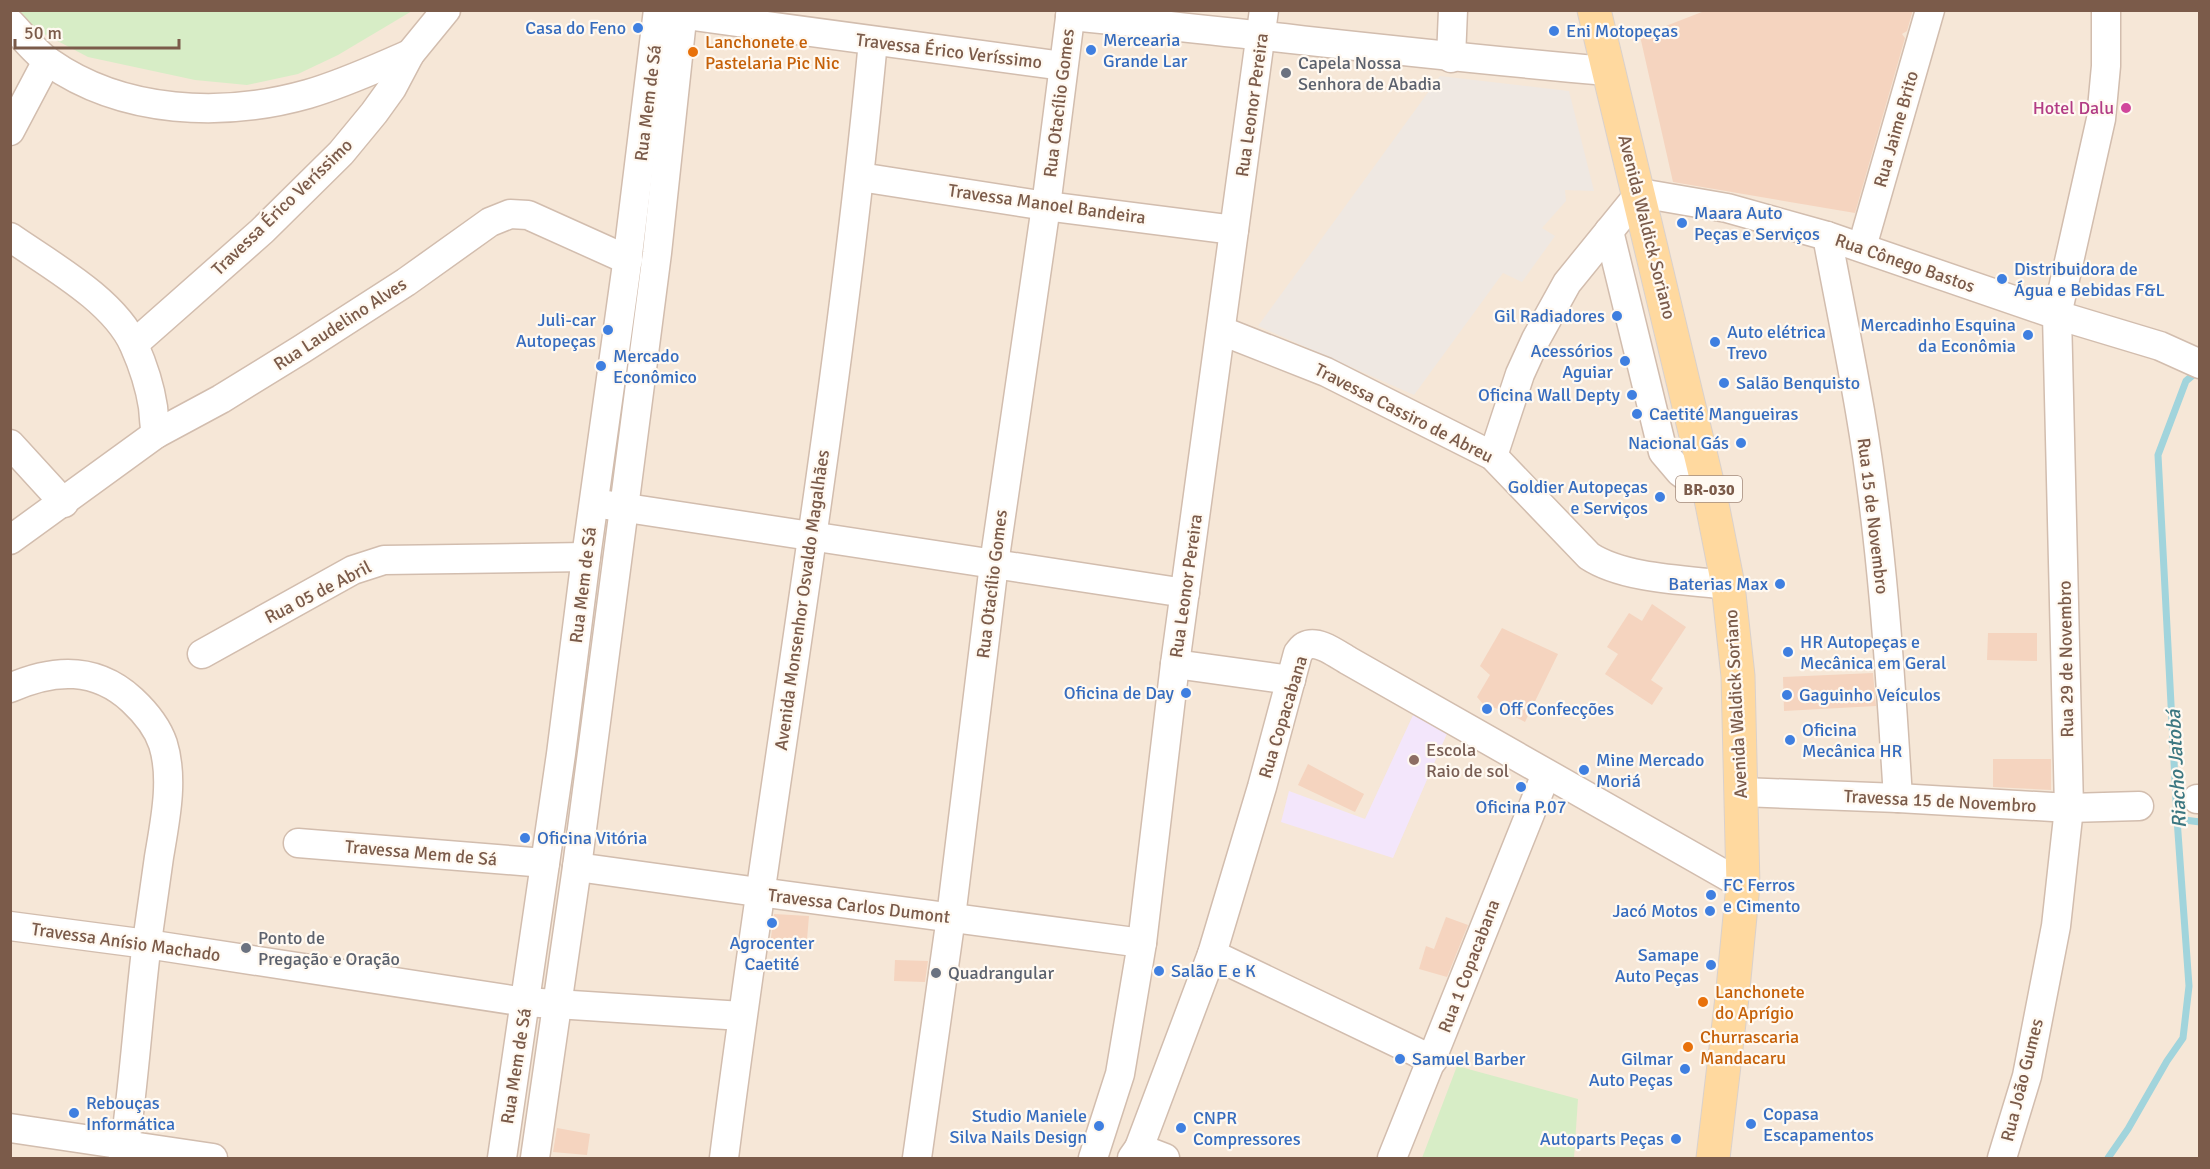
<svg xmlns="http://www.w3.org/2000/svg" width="2210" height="1169" viewBox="0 0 2210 1169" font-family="Signika,sans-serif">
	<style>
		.residential { fill: #f6e7d7 }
		.industrial { fill: #efe8e2 }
		.education { fill: #f3e6fb }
		.green { fill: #d7edc6 }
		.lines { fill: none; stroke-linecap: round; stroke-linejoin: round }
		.stream { stroke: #a1d4dc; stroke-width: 7 }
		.building { fill: #f5d4bf }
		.minor-casing { stroke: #d2bdae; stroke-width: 31 }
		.major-casing { stroke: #dad1cc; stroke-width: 35 }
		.minor { stroke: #fff; stroke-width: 28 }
		.major { stroke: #ffd99f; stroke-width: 33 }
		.shop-dot { fill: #3f7fe0; stroke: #fff9f1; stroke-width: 2 }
		.food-dot { fill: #e8710a; stroke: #fff9f1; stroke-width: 2 }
		.worship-dot { fill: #6b7280; stroke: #fff9f1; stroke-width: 2 }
		.hotel-dot { fill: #d1479c; stroke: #fff9f1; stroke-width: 2 }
		.education-dot { fill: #8d6e63; stroke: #fff9f1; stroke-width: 2 }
		.labels { text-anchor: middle; stroke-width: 4.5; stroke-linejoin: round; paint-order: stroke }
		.shield { fill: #fff9f1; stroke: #a38a7c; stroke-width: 1.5 }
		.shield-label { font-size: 16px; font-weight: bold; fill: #7b5b4a }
		.shop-label { font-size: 18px; fill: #366cbe; stroke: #fff9f1; text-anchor: start }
		.food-label { font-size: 18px; fill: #c56008; stroke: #fff9f1; text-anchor: start }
		.street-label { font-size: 18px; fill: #7b5b4a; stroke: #fff9f1 }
		.worship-label { font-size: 18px; fill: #5b616d; stroke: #fff9f1; text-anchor: start }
		.hotel-label { font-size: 18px; fill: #b23c85; stroke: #fff9f1; text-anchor: end }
		.education-label { font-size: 18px; fill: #785e54; stroke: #fff9f1; text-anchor: start }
		.water-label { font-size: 20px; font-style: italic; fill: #3c7781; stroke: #fff9f1 }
	</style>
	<rect width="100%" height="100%" fill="#fef5ea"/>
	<rect class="residential" x="11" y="11" width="2188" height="1147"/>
	<polygon class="industrial" points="1440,76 1569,91 1594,191 1565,190 1566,201 1542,228 1555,236 1522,282 1503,273 1414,395 1258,326"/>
	<polygon class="education" points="1414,713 1449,729 1393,858 1281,822 1289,791 1365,819"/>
	<g class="green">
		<polygon points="19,11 412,11 338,55 298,74 247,85 195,80 88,57 31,27"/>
		<polygon points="1457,1066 1578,1099 1574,1158 1422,1158"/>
	</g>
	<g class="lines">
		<g class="stream">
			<polyline points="2177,819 2200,822"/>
			<polyline points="2108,1158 2128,1129 2167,1061 2183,1038 2189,986 2177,819 2158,455 2186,381 2199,370"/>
		</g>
	</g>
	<g class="building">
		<polygon points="1707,10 1913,10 1907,31 1902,34 1905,38 1855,213 1673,182 1640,36"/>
		<polygon points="1652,604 1686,627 1651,680 1663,688 1652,705 1605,674 1618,654 1607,647 1629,613 1642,621"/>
		<polygon points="1502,628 1558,654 1525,722 1504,711 1483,704 1477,697 1490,675 1480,666"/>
		<polygon points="1988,633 2037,633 2037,661 1987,660"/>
		<polygon points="1873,673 1876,706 1784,711 1783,677"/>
		<polygon points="1993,759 2051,759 2051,790 1993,787"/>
		<polygon points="1308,764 1364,794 1355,812 1298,785"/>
		<polygon points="774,914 809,916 806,951 770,945"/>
		<polygon points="1446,917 1468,925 1447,977 1419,969 1426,946 1434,949"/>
		<polygon points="895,960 928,961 925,982 894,981"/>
		<polygon points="557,1128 590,1134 587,1155 553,1152"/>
	</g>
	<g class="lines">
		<g class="minor-casing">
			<g id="minor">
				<polyline points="664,12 1063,66"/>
				<path d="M1070,16C1250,33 1429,56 1608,71"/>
				<path d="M10,23C22,35 34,52 49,62C123,114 223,118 308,94C343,84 377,68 410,54"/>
				<polyline points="1451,58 1453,10"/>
				<polyline points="10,131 47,61"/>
				<polyline points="860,177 1046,206 1234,230"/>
				<polyline points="1609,231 1663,452 1680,472 1710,494"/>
				<path d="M1827,236C1838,295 1850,353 1860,411C1882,539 1890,669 1898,798"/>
				<path d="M10,237C50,265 114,300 134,345C142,363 150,387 153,407C154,416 154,425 156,434"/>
				<polyline points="1862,247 1930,10"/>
				<path d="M1222,331L1326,372L1493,456L1589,556C1624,579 1686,580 1728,585"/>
				<polyline points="134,344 262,231 341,153 374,113 392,88 410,54 446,10"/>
				<polyline points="10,444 64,503"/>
				<polyline points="1493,456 1520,374 1536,339 1567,283 1640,193 1727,208 1827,236 2057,315 2160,346 2200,364"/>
				<polyline points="607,505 1185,593"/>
				<polyline points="10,540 156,434 221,399 302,349 406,282 490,222 510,214 528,215 628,260"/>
				<polyline points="202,654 353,570 384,560 586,557"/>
				<polyline points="1175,664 1291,680"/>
				<path d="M10,688C55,668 96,667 132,700C146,713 157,726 163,744C174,779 165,821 159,857C155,885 151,914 147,942C138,1014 134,1087 123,1158"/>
				<polyline points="1742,792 1898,798 2069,808 2139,806"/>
				<polyline points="2197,799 2200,799"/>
				<polyline points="298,843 545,863"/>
				<path d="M577,867C765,894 953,917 1142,943"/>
				<polyline points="10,926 147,944 525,1002 742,1016"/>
				<polyline points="1212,954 1433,1060"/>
				<polyline points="10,1128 213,1158"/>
				<polyline points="1139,1148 1165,1158"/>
				<polyline points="502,1158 561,754 586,557 626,271 658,10"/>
				<polyline points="535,1158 577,867 624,508 657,253 683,10"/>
				<path d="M724,1158C771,786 838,416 873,41"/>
				<polyline points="917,1158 951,917 994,564 1046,206 1071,10"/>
				<polyline points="1093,1158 1120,1074 1142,943 1175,664 1264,10"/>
				<path d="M1132,1158L1139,1148L1212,954L1262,787L1298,653C1300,651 1302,647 1305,646C1318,639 1338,655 1349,661L1743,885"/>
				<polyline points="1392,1158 1546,774"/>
				<polyline points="2002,1158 2027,1076 2056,926 2069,808 2057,315 2101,119 2106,66 2106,10"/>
			</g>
		</g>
		<g class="major-casing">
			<polyline id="major" points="1594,10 1710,494 1728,585 1738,676 1743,885 1733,989 1713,1158"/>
		</g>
		<use href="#minor" class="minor"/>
		<use href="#major" class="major"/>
	</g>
	<g class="shop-dot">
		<circle cx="638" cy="28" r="6"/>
		<circle cx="1554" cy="31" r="6"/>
		<circle cx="1091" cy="50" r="6"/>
		<circle cx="1682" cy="223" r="6"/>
		<circle cx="2002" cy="279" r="6"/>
		<circle cx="1617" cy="316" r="6"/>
		<circle cx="608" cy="330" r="6"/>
		<circle cx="2028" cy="335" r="6"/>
		<circle cx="1715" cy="342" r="6"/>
		<circle cx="1625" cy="361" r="6"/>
		<circle cx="601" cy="366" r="6"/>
		<circle cx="1724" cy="383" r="6"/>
		<circle cx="1632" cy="395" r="6"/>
		<circle cx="1637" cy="414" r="6"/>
		<circle cx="1741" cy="443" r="6"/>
		<circle cx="1660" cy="497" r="6"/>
		<circle cx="1780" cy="584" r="6"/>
		<circle cx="1788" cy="652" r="6"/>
		<circle cx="1186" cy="693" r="6"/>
		<circle cx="1787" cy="695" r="6"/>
		<circle cx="1487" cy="709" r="6"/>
		<circle cx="1790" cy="740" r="6"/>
		<circle cx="1584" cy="770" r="6"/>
		<circle cx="1521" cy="787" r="6"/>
		<circle cx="525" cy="838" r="6"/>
		<circle cx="1711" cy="895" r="6"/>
		<circle cx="1710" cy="911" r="6"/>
		<circle cx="772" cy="923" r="6"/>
		<circle cx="1711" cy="965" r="6"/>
		<circle cx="1159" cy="971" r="6"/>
		<circle cx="1400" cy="1059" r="6"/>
		<circle cx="1685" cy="1069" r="6"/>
		<circle cx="74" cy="1113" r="6"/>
		<circle cx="1751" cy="1124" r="6"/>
		<circle cx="1099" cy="1126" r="6"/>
		<circle cx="1181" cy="1128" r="6"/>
		<circle cx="1676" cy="1139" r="6"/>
	</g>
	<g class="food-dot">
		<circle cx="693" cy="52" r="6"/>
		<circle cx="1703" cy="1002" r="6"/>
		<circle cx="1688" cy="1047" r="6"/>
	</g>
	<g class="worship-dot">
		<circle cx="1286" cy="73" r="6"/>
		<circle cx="246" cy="948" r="6"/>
		<circle cx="936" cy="973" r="6"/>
	</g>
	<circle class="hotel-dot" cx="2126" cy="108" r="6"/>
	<circle class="education-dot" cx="1414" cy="760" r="6"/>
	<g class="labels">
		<rect class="shield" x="1676" y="476" width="66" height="26" rx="4.5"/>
		<g class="shield-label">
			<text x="1709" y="495">BR-030</text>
		</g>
		<g class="shop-label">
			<text x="626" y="34" text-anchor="end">Casa do Feno</text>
			<text x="1566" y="37">Eni Motopeças</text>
			<text x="1103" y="46">Mercearia<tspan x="1103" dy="21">Grande Lar</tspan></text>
			<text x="1694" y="219">Maara Auto<tspan x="1694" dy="21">Peças e Serviços</tspan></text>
			<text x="2014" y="275">Distribuidora de<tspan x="2014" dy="21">Água e Bebidas F&amp;L</tspan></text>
			<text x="1605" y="322" text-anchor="end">Gil Radiadores</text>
			<text x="596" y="326" text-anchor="end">Juli-car<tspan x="596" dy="21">Autopeças</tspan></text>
			<text x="2016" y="331" text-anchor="end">Mercadinho Esquina<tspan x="2016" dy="21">da Econômia</tspan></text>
			<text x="1727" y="338">Auto elétrica<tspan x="1727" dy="21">Trevo</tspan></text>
			<text x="1613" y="357" text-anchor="end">Acessórios<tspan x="1613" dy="21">Aguiar</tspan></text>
			<text x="613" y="362">Mercado<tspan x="613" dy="21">Econômico</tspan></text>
			<text x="1736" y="389">Salão Benquisto</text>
			<text x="1620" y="401" text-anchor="end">Oficina Wall Depty</text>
			<text x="1649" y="420">Caetité Mangueiras</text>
			<text x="1729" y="449" text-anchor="end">Nacional Gás</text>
			<text x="1648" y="493" text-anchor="end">Goldier Autopeças<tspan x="1648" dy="21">e Serviços</tspan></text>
			<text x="1768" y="590" text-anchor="end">Baterias Max</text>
			<text x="1800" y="648">HR Autopeças e<tspan x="1800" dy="21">Mecânica em Geral</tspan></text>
			<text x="1174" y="699" text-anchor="end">Oficina de Day</text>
			<text x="1799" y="701">Gaguinho Veículos</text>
			<text x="1499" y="715">Off Confecções</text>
			<text x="1802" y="736">Oficina<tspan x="1802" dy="21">Mecânica HR</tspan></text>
			<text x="1596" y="766">Mine Mercado<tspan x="1596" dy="21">Moriá</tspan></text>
			<text x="1521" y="813" text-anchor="middle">Oficina P.07</text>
			<text x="537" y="844">Oficina Vitória</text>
			<text x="1723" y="891">FC Ferros<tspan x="1723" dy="21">e Cimento</tspan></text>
			<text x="1698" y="917" text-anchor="end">Jacó Motos</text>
			<text x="772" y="949" text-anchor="middle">Agrocenter<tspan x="772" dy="21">Caetité</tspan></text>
			<text x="1699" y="961" text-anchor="end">Samape<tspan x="1699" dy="21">Auto Peças</tspan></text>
			<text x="1171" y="977">Salão E e K</text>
			<text x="1412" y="1065">Samuel Barber</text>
			<text x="1673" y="1065" text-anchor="end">Gilmar<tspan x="1673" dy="21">Auto Peças</tspan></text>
			<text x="86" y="1109">Rebouças<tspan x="86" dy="21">Informática</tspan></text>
			<text x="1763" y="1120">Copasa<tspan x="1763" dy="21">Escapamentos</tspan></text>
			<text x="1087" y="1122" text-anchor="end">Studio Maniele<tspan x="1087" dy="21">Silva Nails Design</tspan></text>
			<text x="1193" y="1124">CNPR<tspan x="1193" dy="21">Compressores</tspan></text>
			<text x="1664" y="1145" text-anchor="end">Autoparts Peças</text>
		</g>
		<g class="food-label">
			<text x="705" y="48">Lanchonete e<tspan x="705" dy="21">Pastelaria Pic Nic</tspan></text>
			<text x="1715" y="998">Lanchonete<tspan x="1715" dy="21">do Aprígio</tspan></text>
			<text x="1700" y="1043">Churrascaria<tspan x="1700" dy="21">Mandacaru</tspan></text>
		</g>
		<g class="street-label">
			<text transform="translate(949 51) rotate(7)" y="6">Travessa Érico Veríssimo</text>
			<text transform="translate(648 103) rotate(-83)" y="6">Rua Mem de Sá</text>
			<text transform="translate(1059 103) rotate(-83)" y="6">Rua Otacílio Gomes</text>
			<text transform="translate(1252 105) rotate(-82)" y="6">Rua Leonor Pereira</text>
			<text transform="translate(1896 129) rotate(-74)" y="6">Rua Jaime Brito</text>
			<text transform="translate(1047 204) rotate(8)" y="6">Travessa Manoel Bandeira</text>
			<text transform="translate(282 207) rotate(-44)" y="6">Travessa Érico Veríssimo</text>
			<text transform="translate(1647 227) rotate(76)" y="6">Avenida Waldick Soriano</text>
			<text transform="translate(1905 263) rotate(19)" y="6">Rua Cônego Bastos</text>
			<text transform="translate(340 324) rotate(-33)" y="6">Rua Laudelino Alves</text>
			<text transform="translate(1404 413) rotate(27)" y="6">Travessa Cassiro de Abreu</text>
			<text transform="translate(1873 516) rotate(83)" y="6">Rua 15 de Novembro</text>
			<text transform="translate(992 584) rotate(-83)" y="6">Rua Otacílio Gomes</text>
			<text transform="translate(583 585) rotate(-83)" y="6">Rua Mem de Sá</text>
			<text transform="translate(1186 586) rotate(-82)" y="6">Rua Leonor Pereira</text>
			<text transform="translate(318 592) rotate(-27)" y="6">Rua 05 de Abril</text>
			<text transform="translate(802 600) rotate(-82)" y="6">Avenida Monsenhor Osvaldo Magalhães</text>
			<text transform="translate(2066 659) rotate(-91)" y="6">Rua 29 de Novembro</text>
			<text transform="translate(1736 704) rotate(-93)" y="6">Avenida Waldick Soriano</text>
			<text transform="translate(1283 717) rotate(-73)" y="6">Rua Copacabana</text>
			<text transform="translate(1940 801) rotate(3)" y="6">Travessa 15 de Novembro</text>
			<text transform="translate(421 853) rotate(5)" y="6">Travessa Mem de Sá</text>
			<text transform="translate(859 906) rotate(7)" y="6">Travessa Carlos Dumont</text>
			<text transform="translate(126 942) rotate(8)" y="6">Travessa Anísio Machado</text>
			<text transform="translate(1469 966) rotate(-69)" y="6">Rua 1 Copacabana</text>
			<text transform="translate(516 1066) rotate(-81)" y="6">Rua Mem de Sá</text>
			<text transform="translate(2022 1080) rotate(-76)" y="6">Rua João Gumes</text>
		</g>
		<g class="worship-label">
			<text x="1298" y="69">Capela Nossa<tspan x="1298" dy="21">Senhora de Abadia</tspan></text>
			<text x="258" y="944">Ponto de<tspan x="258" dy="21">Pregação e Oração</tspan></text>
			<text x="948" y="979">Quadrangular</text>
		</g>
		<g class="hotel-label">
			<text x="2114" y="114">Hotel Dalu</text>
		</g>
		<g class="education-label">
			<text x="1426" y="756">Escola<tspan x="1426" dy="21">Raio de sol</tspan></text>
		</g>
		<g class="water-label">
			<text transform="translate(2176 769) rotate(-93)" y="7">Riacho Jatobá</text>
		</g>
	</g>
	<rect width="2210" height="1169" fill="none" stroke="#7b5b4a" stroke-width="24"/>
	<path d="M15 39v9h164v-9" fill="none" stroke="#7b5b4a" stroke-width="3"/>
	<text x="24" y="39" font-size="18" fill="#7b5b4a" stroke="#fff9f1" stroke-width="4.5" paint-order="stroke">50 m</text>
</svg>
